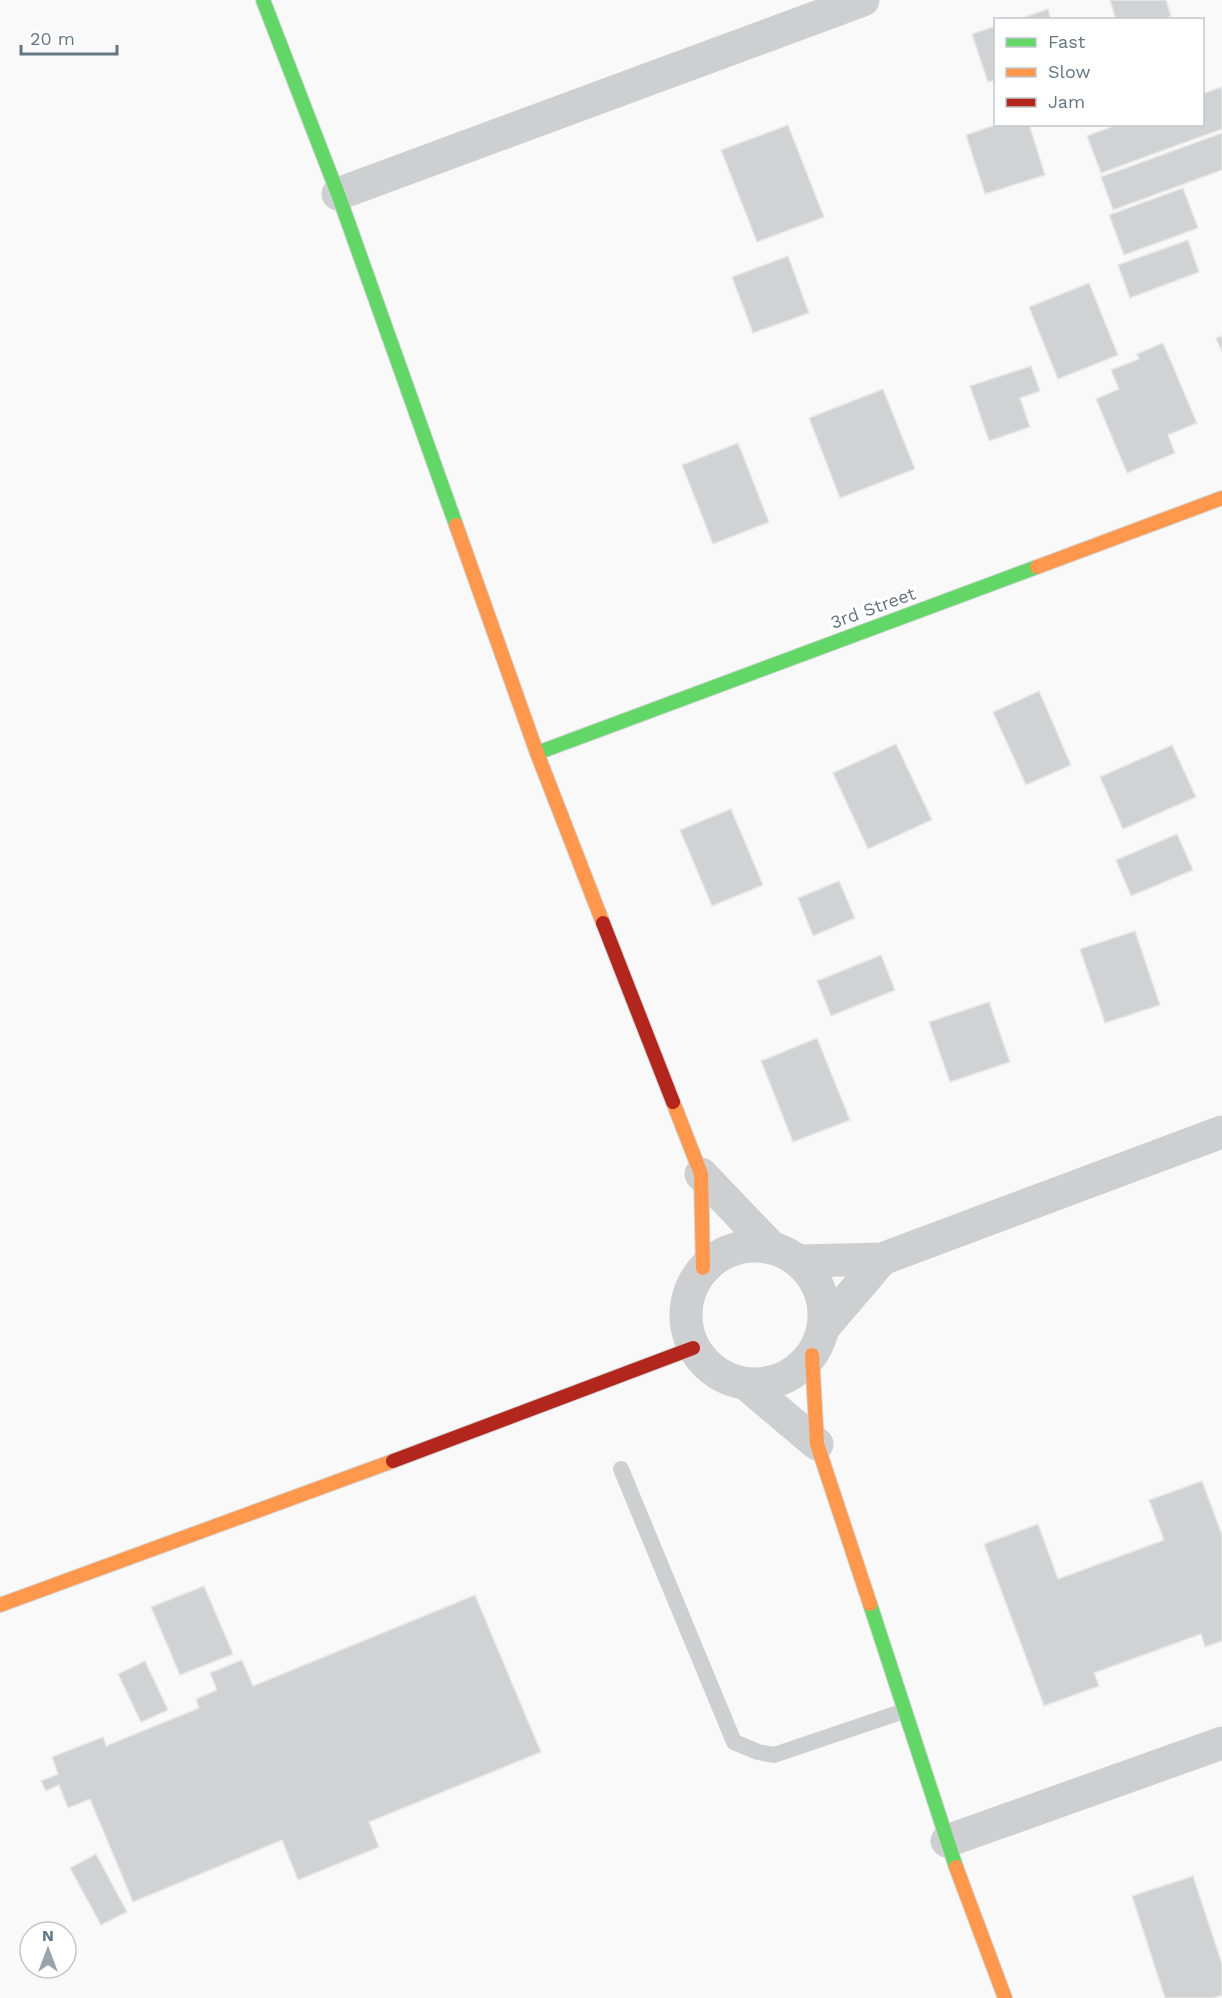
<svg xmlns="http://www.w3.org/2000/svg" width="1222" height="1998" viewBox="0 0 1222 1998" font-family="'Work Sans',sans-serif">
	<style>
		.building { fill: #d0d2d3; stroke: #e8e8e8; stroke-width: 1.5 }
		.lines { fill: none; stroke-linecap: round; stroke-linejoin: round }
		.fast-casing { stroke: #d5d6d7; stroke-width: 16 }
		.slow-casing { stroke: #d5d6d7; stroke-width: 16 }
		.jam-casing { stroke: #d5d6d7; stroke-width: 16 }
		.lane { stroke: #cecfd0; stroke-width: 16 }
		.street { stroke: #cecfd0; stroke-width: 33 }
		.fast { stroke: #63d668; stroke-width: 14 }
		.slow { stroke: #ff974d; stroke-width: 14 }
		.jam { stroke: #b3261e; stroke-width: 14 }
		.labels { text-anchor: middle; stroke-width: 6; stroke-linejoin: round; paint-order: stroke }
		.street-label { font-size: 18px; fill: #657683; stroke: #fff }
	</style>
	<rect width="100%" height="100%" fill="#f9f9f9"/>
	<g class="building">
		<polygon points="1110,0 1166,0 1171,16 1161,20 1116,20"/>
		<polygon points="1048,9 1051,20 1016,20"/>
		<polygon points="996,26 996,80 988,82 972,34"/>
		<polygon points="1222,87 1222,129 1101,173 1087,136 1119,124 1202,124 1202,94"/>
		<polygon points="998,124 1029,124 1045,175 985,194 966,135"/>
		<polygon points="788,125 824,217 757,242 721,150"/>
		<polygon points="1222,133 1222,170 1113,210 1101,177"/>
		<polygon points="1183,188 1198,228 1124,255 1109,215"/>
		<polygon points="1188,240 1199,272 1130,298 1118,265"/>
		<polygon points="788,256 809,313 753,333 732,277"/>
		<polygon points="1089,283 1118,355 1058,379 1029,307"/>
		<polygon points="1222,336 1222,352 1216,338"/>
		<polygon points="1163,343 1197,423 1168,435 1175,453 1127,473 1096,399 1119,389 1111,370 1139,359 1137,354"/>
		<polygon points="1031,366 1040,391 1020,398 1030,427 989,441 970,386"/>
		<polygon points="883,389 915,469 840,498 809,418"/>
		<polygon points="738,443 769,522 713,544 682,465"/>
		<polygon points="1039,691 1071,765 1026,785 993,712"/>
		<polygon points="896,744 932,820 868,849 833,773"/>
		<polygon points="1172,745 1196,797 1123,829 1100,777"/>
		<polygon points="731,809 763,885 712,906 680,830"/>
		<polygon points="1177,834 1193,870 1131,896 1116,860"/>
		<polygon points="839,881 855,918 813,936 798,898"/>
		<polygon points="1135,931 1160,1005 1105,1023 1080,949"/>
		<polygon points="881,955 895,990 831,1016 817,981"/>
		<polygon points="989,1002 1010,1062 950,1082 929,1022"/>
		<polygon points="817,1038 850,1120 793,1142 761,1061"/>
		<polygon points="1202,1481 1222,1535 1222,1641 1205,1647 1201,1634 1094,1673 1099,1686 1044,1706 984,1544 1038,1524 1058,1579 1164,1540 1149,1500"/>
		<polygon points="204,1586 233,1654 180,1675 151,1607"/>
		<polygon points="475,1595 541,1752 369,1822 379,1847 298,1880 282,1840 133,1902 90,1799 68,1808 59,1785 46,1791 41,1781 58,1774 52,1757 103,1737 106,1746 199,1708 196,1699 217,1690 210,1673 242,1660 253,1686"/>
		<polygon points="145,1661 168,1710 141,1722 118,1674"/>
		<polygon points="96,1854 127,1912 101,1925 70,1868"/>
		<polygon points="1193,1876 1222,1964 1222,1995 1214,1998 1165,1998 1132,1896"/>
	</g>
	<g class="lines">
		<g class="fast-casing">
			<g id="fast">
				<polyline points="263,0 338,194 456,525"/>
				<polyline points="537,753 1037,567"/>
				<polyline points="870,1604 956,1867"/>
			</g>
		</g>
		<g class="slow-casing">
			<g id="slow">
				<polyline points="456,525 537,753 603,923"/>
				<polyline points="1037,567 1222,498"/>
				<polyline points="673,1102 701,1174 703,1268"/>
				<polyline points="812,1355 817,1444 870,1604"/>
				<polyline points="0,1605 393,1461"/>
				<polyline points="956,1867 1005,1998"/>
			</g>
		</g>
		<g class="jam-casing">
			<g id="jam">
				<polyline points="603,923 673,1102"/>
				<polyline points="393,1461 693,1348"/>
			</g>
		</g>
		<polyline class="lane" points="621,1469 734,1742 758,1752 774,1755 904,1711"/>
		<g class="street">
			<polyline points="338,194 863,0"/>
			<polyline points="701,1174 770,1246"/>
			<circle cx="755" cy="1315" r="69"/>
			<polyline points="800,1261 882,1259 1222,1132"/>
			<polyline points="824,1327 882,1259"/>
			<polyline points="746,1384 817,1444"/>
			<polyline points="947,1841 1222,1743"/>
		</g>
		<use href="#fast" class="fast"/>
		<use href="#slow" class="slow"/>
		<use href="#jam" class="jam"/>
	</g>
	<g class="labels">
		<g class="street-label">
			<text transform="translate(873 608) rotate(-20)" y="6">3rd Street</text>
		</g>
	</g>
	<rect x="994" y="18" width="210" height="108" fill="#ffffff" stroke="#c1c8cd" stroke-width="1.5"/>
	<rect x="1006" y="38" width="30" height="9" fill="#63d668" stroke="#c1c8cd" stroke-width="1.5"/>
	<text x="1048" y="48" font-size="18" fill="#657683">Fast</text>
	<rect x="1006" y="68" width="30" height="9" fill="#ff974d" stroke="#c1c8cd" stroke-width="1.5"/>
	<text x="1048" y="78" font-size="18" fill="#657683">Slow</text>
	<rect x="1006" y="98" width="30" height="9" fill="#b3261e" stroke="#c1c8cd" stroke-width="1.5"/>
	<text x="1048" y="108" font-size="18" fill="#657683">Jam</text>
	<g transform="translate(48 1950)"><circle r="28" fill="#ffffff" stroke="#c1c8cd" stroke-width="1.5"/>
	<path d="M0-4.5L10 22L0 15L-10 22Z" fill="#99a4ac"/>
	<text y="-9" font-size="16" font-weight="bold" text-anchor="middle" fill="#657683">N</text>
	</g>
	<path d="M21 45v9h96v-9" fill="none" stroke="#657683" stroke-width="3"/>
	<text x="30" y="45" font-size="18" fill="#657683" stroke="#ffffff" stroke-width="4.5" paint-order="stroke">20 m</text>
</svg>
